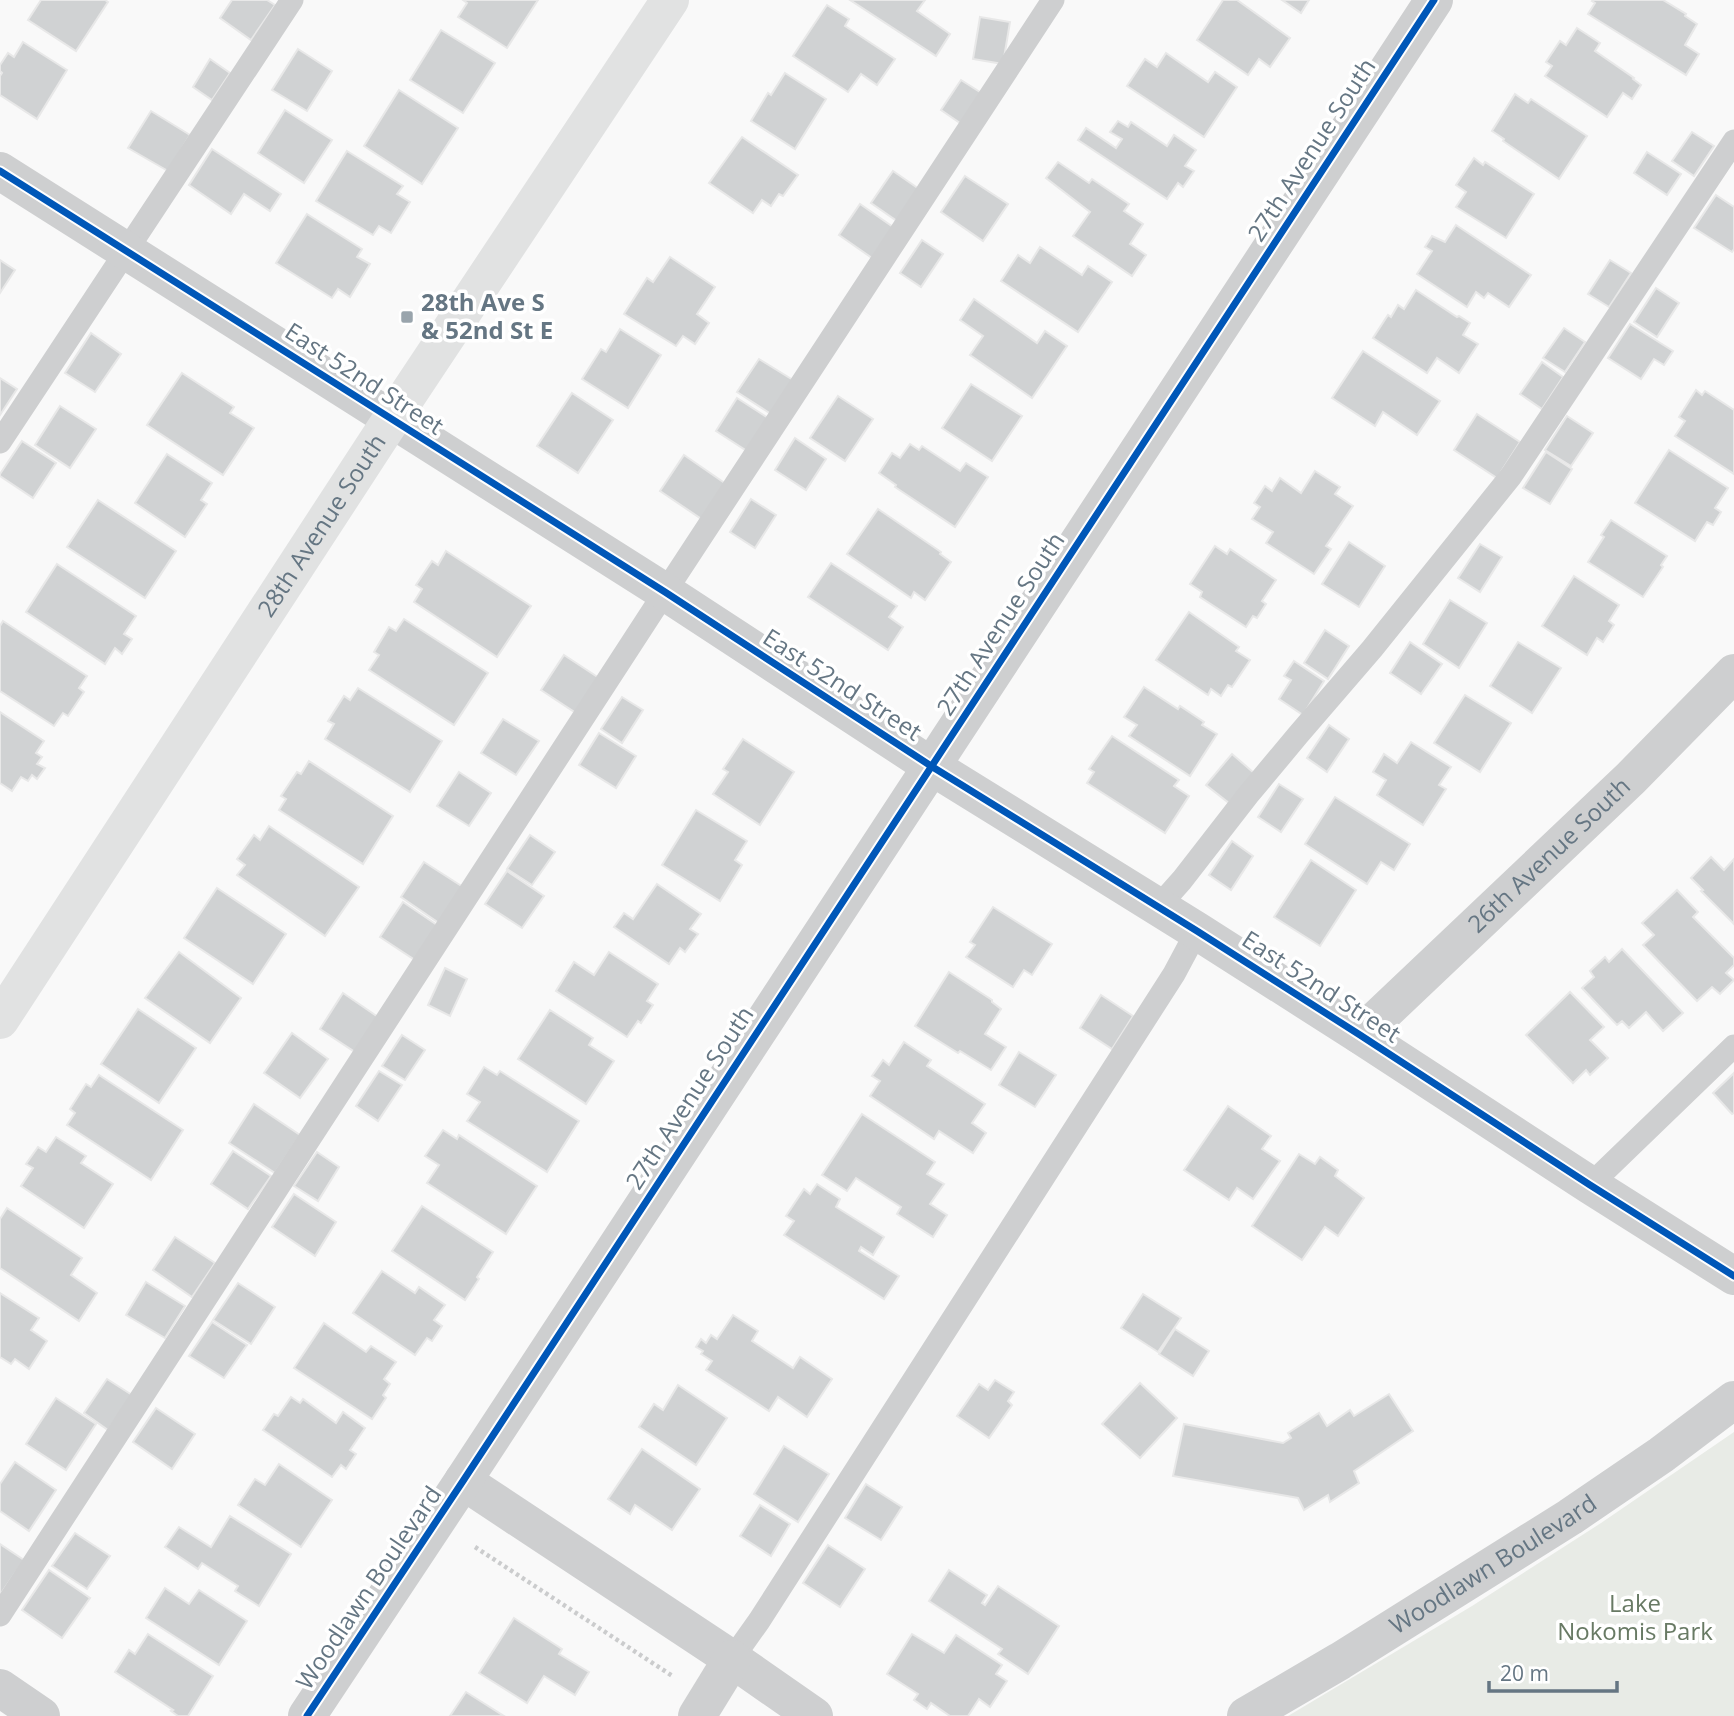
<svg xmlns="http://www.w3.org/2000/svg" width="1734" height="1716" viewBox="0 0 1734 1716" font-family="'Open Sans',sans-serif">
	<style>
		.green { fill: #e8ebe6 }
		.building { fill: #d0d2d3; stroke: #e8e8e8; stroke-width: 2 }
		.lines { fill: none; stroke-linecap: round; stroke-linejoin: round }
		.path { stroke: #cbcccd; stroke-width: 4.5; stroke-dasharray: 3.5 3.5; stroke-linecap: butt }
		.lane { stroke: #cecfd0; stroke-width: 23 }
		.street { stroke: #cecfd0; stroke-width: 38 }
		.secondary { stroke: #e1e2e2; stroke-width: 38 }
		.cycleway-casing { stroke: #fff; stroke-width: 11 }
		.cycleway { stroke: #0057b8; stroke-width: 7 }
		.poi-dot { fill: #99a4ac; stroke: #fff; stroke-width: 2.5 }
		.labels { text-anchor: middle; stroke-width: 7; stroke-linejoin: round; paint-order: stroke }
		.street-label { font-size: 24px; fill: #657683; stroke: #fff }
		.poi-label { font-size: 24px; font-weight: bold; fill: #657683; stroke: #fff; text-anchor: start }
		.park-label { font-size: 24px; fill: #687a64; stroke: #fff }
	</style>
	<rect width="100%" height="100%" fill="#f9f9f9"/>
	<polygon class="green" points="1734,1432 1734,1716 1288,1716 1472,1606 1601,1523"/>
	<g class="building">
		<polygon points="41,0 105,0 108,2 76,51 28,20"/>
		<polygon points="232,0 267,0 275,5 251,40 220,18"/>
		<polygon points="463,0 538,0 507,48 458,17 467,3"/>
		<polygon points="850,0 925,0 917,11 950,34 936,56"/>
		<polygon points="1223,0 1237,0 1290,38 1270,67 1259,59 1248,75 1197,40"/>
		<polygon points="1282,0 1309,0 1301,13"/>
		<polygon points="1593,0 1663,0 1686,14 1685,16 1697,24 1685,45 1699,54 1686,75 1588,14 1595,3 1592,1"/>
		<polygon points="827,5 849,19 845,26 895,59 877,85 861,74 848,92 793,56"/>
		<polygon points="980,17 1010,22 1003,64 973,59"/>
		<polygon points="1577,28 1600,43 1595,51 1634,78 1633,79 1641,85 1632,99 1623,93 1607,117 1545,76 1552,66 1546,62 1560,41 1566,45"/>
		<polygon points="441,30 495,63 463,113 410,80"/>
		<polygon points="23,42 67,70 37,119 0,95 0,76 2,73 0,71 0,65 8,53 14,57"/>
		<polygon points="298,49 332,71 307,111 272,90"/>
		<polygon points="1166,53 1208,82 1215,72 1237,87 1204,137 1127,86 1145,59 1157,67"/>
		<polygon points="210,59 230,73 212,100 193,87"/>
		<polygon points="785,73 826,99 795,149 751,121 768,93 771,95"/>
		<polygon points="961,80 983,94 963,125 941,110"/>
		<polygon points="399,90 458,128 422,184 364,146"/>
		<polygon points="1515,94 1528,103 1531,99 1587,136 1559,179 1503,141 1504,139 1492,131"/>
		<polygon points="285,110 332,140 304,183 258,153"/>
		<polygon points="151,111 190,135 168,171 128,148"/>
		<polygon points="1118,121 1128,127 1131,122 1167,146 1174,135 1196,150 1185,166 1194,171 1183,187 1178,183 1167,199 1078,140 1086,128 1116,148 1122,139 1110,132"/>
		<polygon points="1692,132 1714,146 1694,176 1672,161"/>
		<polygon points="742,137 798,175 783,196 779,194 771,206 762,200 753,213 709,183"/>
		<polygon points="212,149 281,194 270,211 244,194 231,214 189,185"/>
		<polygon points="347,151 403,186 397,194 410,202 391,233 379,226 373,235 316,201"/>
		<polygon points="1647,152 1681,174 1667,195 1634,173"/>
		<polygon points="1474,158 1483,165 1485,162 1534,194 1506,238 1456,207 1466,192 1456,185"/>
		<polygon points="1058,162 1089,183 1092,179 1129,204 1124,211 1143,224 1130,244 1146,255 1132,276 1073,236 1090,212 1046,178"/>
		<polygon points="893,171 919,189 897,221 871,203"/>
		<polygon points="965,176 1008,204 983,241 941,212"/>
		<polygon points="1716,195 1734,207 1734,249 1732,252 1694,228"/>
		<polygon points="860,204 893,227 872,258 839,235"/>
		<polygon points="307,214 362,249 357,257 370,264 350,297 338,289 332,298 276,263"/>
		<polygon points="1456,225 1531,275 1509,307 1488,293 1484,298 1476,292 1467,307 1417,274 1432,251 1425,247 1432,236 1445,242"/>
		<polygon points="922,240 943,254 921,287 900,273"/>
		<polygon points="1040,247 1082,275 1088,266 1112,282 1078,332 1001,281 1018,255 1030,263"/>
		<polygon points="670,257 715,287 697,314 709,323 695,344 683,336 676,346 624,314 647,278 653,282"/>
		<polygon points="0,260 15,270 0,293"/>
		<polygon points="1610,260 1631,273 1609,307 1588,294"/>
		<polygon points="1656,288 1679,303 1657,337 1634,322"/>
		<polygon points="1416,290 1457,317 1459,316 1470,323 1463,335 1478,344 1459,373 1437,358 1427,373 1373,338 1388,315 1391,317 1398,305 1404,309"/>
		<polygon points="974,299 1037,343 1045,331 1067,346 1032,398 970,355 983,336 960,320"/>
		<polygon points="1630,324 1673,351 1664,365 1654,359 1641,379 1608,358"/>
		<polygon points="1564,328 1585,342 1565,372 1543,358"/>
		<polygon points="620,329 661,355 628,408 582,379 601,349 606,352"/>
		<polygon points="91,333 121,354 95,392 65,373"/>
		<polygon points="1363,351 1440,401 1417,435 1383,412 1375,426 1332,398"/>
		<polygon points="759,359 793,380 771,414 737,392"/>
		<polygon points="1542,362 1563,377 1542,409 1520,394"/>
		<polygon points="182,373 234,407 230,413 254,428 223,475 147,425"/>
		<polygon points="0,378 17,389 0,415"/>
		<polygon points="971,384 1022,416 992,461 942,428"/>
		<polygon points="1696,390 1702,395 1705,391 1734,410 1734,474 1675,436 1685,421 1679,417"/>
		<polygon points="572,393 613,420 578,473 537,446"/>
		<polygon points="838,396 873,419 845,461 810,438"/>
		<polygon points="737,398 768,418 747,451 716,431"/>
		<polygon points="60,406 96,429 70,468 35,445"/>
		<polygon points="1477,414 1520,442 1497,478 1454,450"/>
		<polygon points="1567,416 1593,433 1571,466 1545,450"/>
		<polygon points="795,438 826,459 806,490 775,470"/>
		<polygon points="22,441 56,463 33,498 0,476 0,474"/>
		<polygon points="910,444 919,450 922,446 960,471 966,463 988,477 955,527 895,487 896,485 879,473 892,453 900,458"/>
		<polygon points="1669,450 1728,488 1715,508 1721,512 1713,525 1707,522 1695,541 1635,503"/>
		<polygon points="1546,452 1572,469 1550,504 1523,488"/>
		<polygon points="167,454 212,483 201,500 207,504 185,537 135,503"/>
		<polygon points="684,455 726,484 703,520 660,491"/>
		<polygon points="1315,471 1340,487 1335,494 1353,506 1326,546 1331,549 1314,574 1266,543 1273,532 1252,519 1260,507 1254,503 1265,486 1272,491 1280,478 1301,493"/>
		<polygon points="751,499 776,515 755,548 730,532"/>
		<polygon points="98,500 176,551 145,598 67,547"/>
		<polygon points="878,509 941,552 940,554 951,562 925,600 914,592 911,598 847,554"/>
		<polygon points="1611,520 1667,556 1661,565 1663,567 1643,597 1588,562 1604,537 1601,535"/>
		<polygon points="1349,542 1385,566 1359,607 1322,584"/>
		<polygon points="1480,544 1502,557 1480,592 1458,578"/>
		<polygon points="1215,546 1227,554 1230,549 1276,580 1262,601 1266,604 1257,618 1253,616 1246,627 1200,597 1202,592 1190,584"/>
		<polygon points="446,551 531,606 497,657 414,602 422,589 416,585 432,561 438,565"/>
		<polygon points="831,563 897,606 889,617 903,627 888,650 808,597"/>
		<polygon points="57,564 136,616 124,634 132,639 122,654 115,648 105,664 26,612"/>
		<polygon points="1574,576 1619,605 1609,621 1614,625 1603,642 1597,638 1587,655 1542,626"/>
		<polygon points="1450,600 1487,623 1459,668 1423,644"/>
		<polygon points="1189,612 1239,647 1236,651 1250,660 1232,687 1228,685 1221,696 1211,689 1208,695 1156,660"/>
		<polygon points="404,619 488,673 454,725 369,670 379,655 374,652 389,627 396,631"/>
		<polygon points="3,621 87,676 79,688 84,692 68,716 63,713 54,726 0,691 0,626"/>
		<polygon points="1325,630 1349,646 1328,679 1304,663"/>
		<polygon points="1410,642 1442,664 1421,694 1390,673"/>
		<polygon points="1518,642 1561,668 1532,713 1490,686"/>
		<polygon points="564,655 599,678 576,713 541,690"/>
		<polygon points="1294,661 1324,681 1303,715 1279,699 1291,680 1284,676"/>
		<polygon points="1144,687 1178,709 1180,706 1204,722 1202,725 1217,734 1190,776 1129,736 1137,725 1124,717"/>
		<polygon points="358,688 442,741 410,792 325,739 334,724 328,721 344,696 350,700"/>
		<polygon points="1465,695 1511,723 1480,772 1434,743"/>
		<polygon points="622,697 643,710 622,743 601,729"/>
		<polygon points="0,712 44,741 36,753 42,757 37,764 45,768 37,779 32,775 28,781 21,777 12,791 0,783"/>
		<polygon points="503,719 539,741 516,775 481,753"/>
		<polygon points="1329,725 1349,739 1327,772 1307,758"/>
		<polygon points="599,733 636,756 616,788 579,765"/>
		<polygon points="1112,736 1179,780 1174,786 1189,796 1165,833 1087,783 1094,772 1089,769"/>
		<polygon points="743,739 794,772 760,825 713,794 728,772 723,769"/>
		<polygon points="1411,742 1451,767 1439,785 1446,789 1423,825 1377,795 1386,780 1373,772 1384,754 1397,763"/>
		<polygon points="1232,754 1254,773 1229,803 1206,785"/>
		<polygon points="309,761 393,816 363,864 279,810 286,799 281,796 297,772 301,774"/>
		<polygon points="459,772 491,793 469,826 437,806"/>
		<polygon points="1279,784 1303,799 1281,832 1258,817"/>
		<polygon points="1335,797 1410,844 1394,870 1381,862 1367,884 1305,844"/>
		<polygon points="696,810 747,841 735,860 742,865 720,901 662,865"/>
		<polygon points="269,826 359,887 325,936 237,875 245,865 237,859 254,835 260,840"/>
		<polygon points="530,835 555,852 532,885 507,869"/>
		<polygon points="1232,841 1253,856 1231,890 1209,875"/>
		<polygon points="1711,857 1724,870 1734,859 1734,924 1701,891 1703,890 1691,878"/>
		<polygon points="1311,860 1356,890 1320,946 1274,917"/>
		<polygon points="424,862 463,887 439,923 401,897"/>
		<polygon points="507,871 544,896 522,928 485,904"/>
		<polygon points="657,884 701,914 690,929 698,934 685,952 680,948 669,964 614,927 624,913 633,919"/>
		<polygon points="217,888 286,934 253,984 184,938"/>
		<polygon points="1677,890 1698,912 1693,917 1734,958 1734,965 1726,973 1734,980 1720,994 1712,987 1697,1001 1643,945 1654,935 1642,923"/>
		<polygon points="403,902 437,925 415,960 380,937"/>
		<polygon points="993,907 1052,944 1032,975 1024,970 1013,987 966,957 975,945 970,942"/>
		<polygon points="1622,949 1683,1013 1663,1031 1646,1012 1629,1028 1622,1021 1617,1025 1582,988 1594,977 1590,971 1605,957 1609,962"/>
		<polygon points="179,952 241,998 210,1043 145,998"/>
		<polygon points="609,952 658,984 647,1001 653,1005 641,1023 638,1021 627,1037 556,991 574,962 594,975"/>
		<polygon points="445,968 467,979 450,1016 428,1005"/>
		<polygon points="949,972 992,1000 992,1002 1001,1009 985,1034 1006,1047 991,1070 960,1051 958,1053 915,1026"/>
		<polygon points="1570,992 1604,1027 1590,1040 1608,1058 1590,1075 1586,1070 1573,1083 1526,1035"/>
		<polygon points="343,993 378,1017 355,1052 320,1029"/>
		<polygon points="1101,995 1133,1016 1112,1049 1080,1028"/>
		<polygon points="138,1009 196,1048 159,1103 101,1064"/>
		<polygon points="550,1010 593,1038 589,1045 614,1061 586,1104 518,1059"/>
		<polygon points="292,1033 328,1059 300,1098 264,1073"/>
		<polygon points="402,1035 425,1050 405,1080 382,1066"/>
		<polygon points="904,1042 931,1060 927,1066 985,1104 972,1123 986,1133 973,1153 939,1131 934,1139 870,1096 880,1081 872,1076 883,1060 889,1065"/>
		<polygon points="1019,1052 1056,1075 1035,1107 999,1085"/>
		<polygon points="484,1067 497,1075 500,1071 579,1121 547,1172 467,1121 480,1102 467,1094"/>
		<polygon points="379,1071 402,1085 378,1121 356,1106"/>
		<polygon points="1734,1073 1734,1113 1732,1114 1713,1093"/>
		<polygon points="99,1075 183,1130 151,1180 67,1125 75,1113 70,1109 86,1084 91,1087"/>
		<polygon points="254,1104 300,1135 275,1173 229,1143"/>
		<polygon points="1228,1106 1271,1136 1262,1149 1280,1161 1253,1199 1237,1188 1229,1200 1184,1170"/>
		<polygon points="862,1114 935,1162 927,1174 944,1184 930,1204 947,1215 933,1237 897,1214 901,1207 856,1178 847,1191 822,1175"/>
		<polygon points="443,1130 457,1139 459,1135 537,1186 506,1234 427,1183 439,1165 425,1156"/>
		<polygon points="56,1137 86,1156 81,1163 113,1184 84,1228 21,1186 33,1168 26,1164 38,1147 46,1152"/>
		<polygon points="233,1151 271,1176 248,1209 211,1184"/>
		<polygon points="317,1152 339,1167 318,1201 294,1186"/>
		<polygon points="1299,1154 1315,1164 1320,1157 1338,1170 1335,1176 1364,1198 1338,1236 1325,1227 1302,1260 1252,1226"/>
		<polygon points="817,1184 840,1199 836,1207 884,1237 873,1255 861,1247 859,1251 899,1276 884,1299 784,1235 794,1221 786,1216 804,1189 810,1194"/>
		<polygon points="294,1194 336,1222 315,1256 272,1227"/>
		<polygon points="422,1206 493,1252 477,1277 479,1279 465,1300 392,1251"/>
		<polygon points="7,1208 82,1258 71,1275 97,1293 79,1321 0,1268 0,1219"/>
		<polygon points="175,1237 215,1263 192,1297 153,1270"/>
		<polygon points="382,1271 415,1293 419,1287 445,1305 434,1320 442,1326 432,1341 427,1338 415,1355 353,1313"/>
		<polygon points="146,1282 185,1306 165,1338 126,1315"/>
		<polygon points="238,1283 275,1307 251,1344 213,1320"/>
		<polygon points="0,1293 39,1318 31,1330 47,1341 29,1369 15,1359 11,1364 0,1357"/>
		<polygon points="1143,1294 1181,1318 1158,1352 1121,1328"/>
		<polygon points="733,1315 758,1331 752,1341 793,1368 800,1357 832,1379 807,1417 778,1397 769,1411 706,1370 712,1361 701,1354 703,1351 696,1347 701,1339 706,1343 711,1335 717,1339"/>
		<polygon points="212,1322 247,1345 224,1378 189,1356"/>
		<polygon points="324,1323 366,1352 371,1346 396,1362 384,1379 390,1384 383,1395 386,1398 372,1419 294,1368"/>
		<polygon points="1175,1329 1209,1351 1193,1376 1159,1354"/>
		<polygon points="107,1379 132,1395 108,1430 84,1413"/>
		<polygon points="995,1380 1014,1392 1008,1401 1012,1405 989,1438 957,1416 979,1384 988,1390"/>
		<polygon points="1140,1383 1177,1418 1140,1458 1102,1424"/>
		<polygon points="678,1385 727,1418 696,1465 639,1427 654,1404 663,1410"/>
		<polygon points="1389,1394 1413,1431 1354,1471 1359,1483 1330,1502 1328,1495 1304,1510 1298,1498 1173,1476 1184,1424 1283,1443 1291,1438 1288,1433 1319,1413 1327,1426 1350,1410 1354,1416"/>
		<polygon points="291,1397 300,1403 303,1399 336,1423 343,1412 365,1428 350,1450 356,1454 346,1469 341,1465 332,1477 263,1430 274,1414 278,1416"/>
		<polygon points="56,1398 96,1424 66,1470 26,1444"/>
		<polygon points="156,1408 195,1434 172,1469 133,1442"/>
		<polygon points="784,1446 829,1474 798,1522 754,1494"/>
		<polygon points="642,1449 700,1489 672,1530 635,1505 630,1514 608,1499"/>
		<polygon points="15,1462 56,1490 29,1531 0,1511 0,1484"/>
		<polygon points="279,1464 332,1500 301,1547 238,1505 255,1479 265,1485"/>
		<polygon points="866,1484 902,1507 881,1540 845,1518"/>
		<polygon points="760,1505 790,1524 771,1556 740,1536"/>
		<polygon points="230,1516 291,1554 259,1606 235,1591 238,1586 202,1563 198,1569 165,1547 179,1527 211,1547"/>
		<polygon points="75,1533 110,1556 87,1589 52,1566"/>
		<polygon points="0,1544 24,1560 0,1595"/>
		<polygon points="828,1545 865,1569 840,1607 803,1583"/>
		<polygon points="49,1570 90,1598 62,1638 22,1610"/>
		<polygon points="949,1570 987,1595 982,1603 985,1605 998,1586 1059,1626 1028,1674 998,1654 1002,1649 929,1601"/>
		<polygon points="165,1588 189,1604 199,1590 247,1621 219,1665 146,1618"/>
		<polygon points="514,1618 562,1649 559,1654 589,1672 575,1695 544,1676 527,1703 479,1673"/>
		<polygon points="148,1634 213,1676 188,1716 178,1716 171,1711 173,1710 115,1672 129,1650 135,1654"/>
		<polygon points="912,1634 944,1653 956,1635 1002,1665 996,1674 1007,1681 990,1707 979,1699 968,1716 950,1716 931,1703 927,1709 914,1700 918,1694 887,1674"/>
		<polygon points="466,1692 504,1716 450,1716"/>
	</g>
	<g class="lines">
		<polyline class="path" points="475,1547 674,1677"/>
		<g class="lane">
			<polyline points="0,442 292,0"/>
			<polyline points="1158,907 1182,880 1248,795 1298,735 1372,649 1511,476 1734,141"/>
			<polyline points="1590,1185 1734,1046"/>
			<polyline points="0,1615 665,592 1053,0"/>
			<polyline points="732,1659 759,1621 1174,974 1197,931"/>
		</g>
		<g class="street">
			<polyline points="0,171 665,592 931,766 1197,931 1360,1035 1590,1185 1734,1276"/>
			<path id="s1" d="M1360,1035L1631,778L1734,673"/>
			<polyline points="463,1481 732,1659 814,1716"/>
			<polyline points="0,1688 41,1716"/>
			<polyline points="307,1716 463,1481 1434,0"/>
			<polyline points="697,1716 732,1659"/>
			<path id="s2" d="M1246,1716L1340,1661L1570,1517L1661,1455L1734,1400"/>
		</g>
		<path class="secondary" id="s3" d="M0,1020L391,420L670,0"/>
		<g class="cycleway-casing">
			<g id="cycleway">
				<polyline points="0,171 665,592 931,766 1197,931 1360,1035 1590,1185 1734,1276"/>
				<polyline points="307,1716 463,1481 1434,0"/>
			</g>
		</g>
		<use href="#cycleway" class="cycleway"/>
	</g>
	<rect class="poi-dot" x="400" y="310" width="14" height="14" rx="3.5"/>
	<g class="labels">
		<g class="street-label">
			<text transform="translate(1312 150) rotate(-57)" y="8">27th Avenue South</text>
			<text transform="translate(364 379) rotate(33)" y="8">East 52nd Street</text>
			<text dy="8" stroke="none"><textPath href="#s3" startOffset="590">28th Avenue South</textPath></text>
			<text transform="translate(1001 624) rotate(-57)" y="8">27th Avenue South</text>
			<text transform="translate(842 685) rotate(33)" y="8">East 52nd Street</text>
			<text dy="8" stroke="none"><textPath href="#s1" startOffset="261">26th Avenue South</textPath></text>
			<text transform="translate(1321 987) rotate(33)" y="8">East 52nd Street</text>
			<text transform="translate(690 1098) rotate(-57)" y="8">27th Avenue South</text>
			<text dy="8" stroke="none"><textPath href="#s2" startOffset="290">Woodlawn Boulevard</textPath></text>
			<text transform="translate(369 1588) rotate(-56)" y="8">Woodlawn Boulevard</text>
		</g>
		<g class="poi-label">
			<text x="421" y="311">28th Ave S<tspan x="421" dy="28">&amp; 52nd St E</tspan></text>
		</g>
		<g class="park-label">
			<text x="1635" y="1612">Lake<tspan x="1635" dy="28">Nokomis Park</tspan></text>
		</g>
	</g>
	<path d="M1489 1681v10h128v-10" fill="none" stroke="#657683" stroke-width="3.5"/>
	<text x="1500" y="1681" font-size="21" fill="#657683" stroke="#ffffff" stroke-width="5" paint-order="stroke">20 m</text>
</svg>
